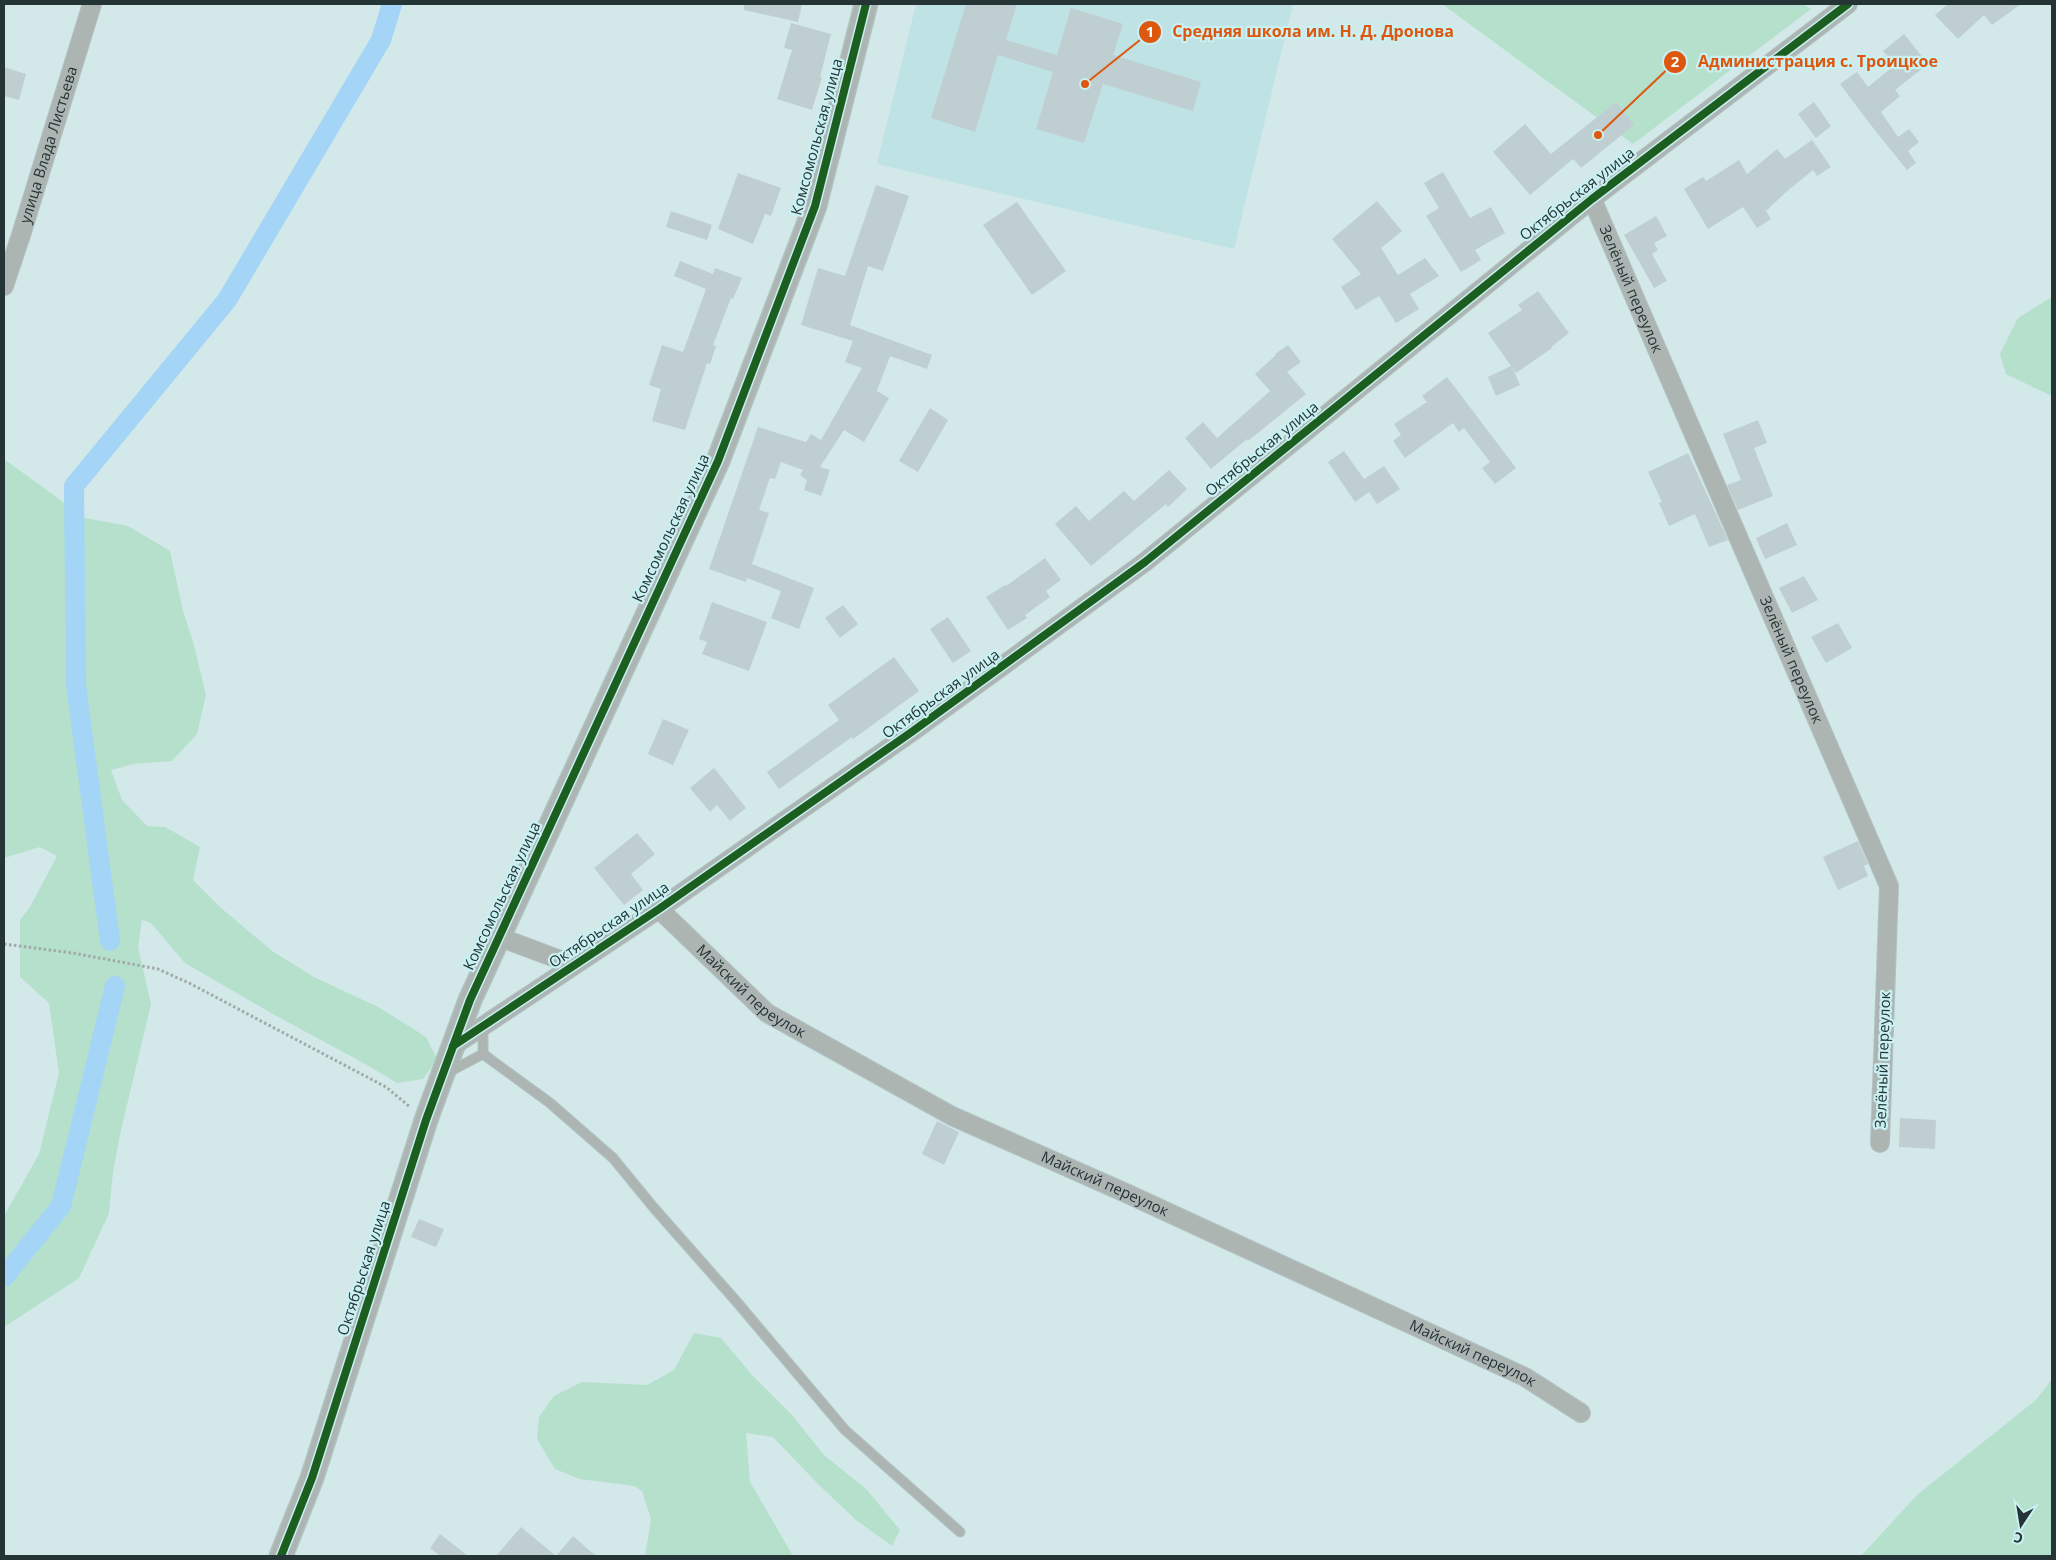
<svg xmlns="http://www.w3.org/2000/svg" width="2056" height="1560" viewBox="0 0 2056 1560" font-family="'Open Sans',sans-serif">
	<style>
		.built { fill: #bfe2e4 }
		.green { fill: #b5e0cc }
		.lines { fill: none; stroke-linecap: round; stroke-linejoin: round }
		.canal { stroke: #a4d4f6; stroke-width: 20 }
		.building { fill: #bfcfd1 }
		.service-casing { stroke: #b1c2c3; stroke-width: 11 }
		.minor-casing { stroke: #b1c2c3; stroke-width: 20 }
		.tertiary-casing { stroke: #b1c2c3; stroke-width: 25 }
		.path { stroke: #a1aaa9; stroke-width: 3; stroke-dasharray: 2.5 2.5; stroke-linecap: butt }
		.service { stroke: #adb5b3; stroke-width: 9 }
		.minor { stroke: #adb5b3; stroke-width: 18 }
		.tertiary { stroke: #adb5b3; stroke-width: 22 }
		.cycleway-casing { stroke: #c9f0f2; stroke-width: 11 }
		.cycleway { stroke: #1b5e20; stroke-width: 8 }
		.labels { text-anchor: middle; stroke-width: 4.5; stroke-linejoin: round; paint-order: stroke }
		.street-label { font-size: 15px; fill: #253435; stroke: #c9f0f2 }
		.leader { fill: none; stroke: #de570e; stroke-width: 2 }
		.callout-dot { fill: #de570e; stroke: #c9f0f2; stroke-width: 2 }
		.mark-label { font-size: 15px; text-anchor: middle; font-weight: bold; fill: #fff }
		.callout-label { font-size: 16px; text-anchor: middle; font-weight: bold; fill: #de570e; stroke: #c9f0f2; stroke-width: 4.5; stroke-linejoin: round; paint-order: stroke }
	</style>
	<rect width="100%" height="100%" fill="#d2e8e9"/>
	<polygon class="built" points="916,4 1293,4 1234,249 877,164"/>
	<g class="green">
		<polygon points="1442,4 1803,4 1811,9 1633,144"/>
		<polygon points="2052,297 2052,396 2006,374 2000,354 2018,318"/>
		<polygon points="4,459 85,518 128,526 170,551 183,611 194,645 206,695 197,734 172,761 133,764 111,770 122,800 147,826 165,827 200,847 193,880 221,908 272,951 314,977 380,1008 426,1037 437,1059 423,1079 397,1083 369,1066 271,1013 185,963 151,923 142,920 138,947 151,1004 121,1130 113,1172 109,1213 79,1278 4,1327 4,1216 39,1154 59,1073 49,1003 20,977 20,920 30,907 57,856 40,847 4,858"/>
		<polygon points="694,1333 721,1338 752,1375 791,1414 824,1455 867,1490 900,1530 892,1546 856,1520 818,1484 773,1437 746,1433 750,1482 793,1556 645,1556 651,1519 642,1491 634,1486 580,1479 555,1469 537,1439 539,1417 554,1396 582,1382 647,1385 674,1370"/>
		<polygon points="2052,1379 2052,1556 1861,1556 1917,1495 2036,1400"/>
	</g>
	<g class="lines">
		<g class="canal">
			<polyline points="110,941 76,685 74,486 227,300 381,40 392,4"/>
			<polyline points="4,1277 61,1206 115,986"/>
		</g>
	</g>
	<g class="building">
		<polygon points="744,4 802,4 798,22 744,10"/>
		<polygon points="966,4 1017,4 1006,40 1057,55 1071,8 1123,24 1113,55 1201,82 1193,111 1103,84 1084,143 1036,129 1053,72 998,55 975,132 931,118"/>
		<polygon points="1948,4 2021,4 1992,25 1984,15 1958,39 1935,15"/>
		<polygon points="791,23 831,34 820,77 822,77 812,110 777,99 792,50 784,48"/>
		<polygon points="1904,34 1928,64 1895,90 1900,96 1881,112 1898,137 1909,129 1919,142 1908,151 1916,163 1907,170 1870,124 1840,84 1857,72 1868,87 1895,65 1883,51"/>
		<polygon points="4,67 26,74 19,100 4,96"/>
		<polygon points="1616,102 1634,125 1581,168 1573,159 1530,195 1493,152 1525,124 1551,154"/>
		<polygon points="1814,102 1831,126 1816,138 1798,114"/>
		<polygon points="1812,140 1831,167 1817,176 1813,170 1785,193 1766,211 1771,219 1757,228 1743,207 1708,229 1684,189 1703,177 1706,181 1739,160 1747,174 1777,149 1785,159"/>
		<polygon points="1443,172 1470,218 1491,207 1505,233 1475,250 1481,260 1461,272 1426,216 1439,208 1424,183"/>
		<polygon points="738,173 781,188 771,216 765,214 753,244 718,229"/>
		<polygon points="876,185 909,196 883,271 868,266 850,325 932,355 927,369 890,356 877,391 889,398 864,442 844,430 820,467 830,470 821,496 804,490 807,480 800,475 803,470 781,462 775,479 770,478 759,510 769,513 752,564 814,588 799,629 771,618 781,591 747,578 746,582 709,569 758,427 806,442 811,434 821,440 862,368 845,362 853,341 801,325 818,268 845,276"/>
		<polygon points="1377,201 1402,231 1381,248 1398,275 1425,258 1439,276 1410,294 1419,309 1396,323 1379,296 1356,310 1341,287 1361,274 1332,239"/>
		<polygon points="1017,202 1066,271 1032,295 983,225"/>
		<polygon points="671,211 712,225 707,240 666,227"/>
		<polygon points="1656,216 1667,236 1654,243 1658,250 1652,254 1667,281 1654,288 1624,235"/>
		<polygon points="680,261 713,274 715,268 742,278 733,299 731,298 713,345 716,346 710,364 707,363 685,430 652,421 661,389 649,385 662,345 683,352 706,289 674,276"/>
		<polygon points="1538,291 1569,333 1551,347 1552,348 1516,373 1512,367 1520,385 1496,396 1488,377 1511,366 1488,333 1522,310 1518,305"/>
		<polygon points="1288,345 1301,362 1287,372 1306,394 1248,441 1247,439 1211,469 1185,438 1203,422 1217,438 1270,391 1255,374 1276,355 1275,354"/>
		<polygon points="1447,377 1516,468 1495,484 1482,468 1490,462 1464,428 1459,432 1453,423 1405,458 1393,441 1401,435 1394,424 1427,402 1422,396"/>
		<polygon points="930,408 948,420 918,472 899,461"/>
		<polygon points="1758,420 1767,443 1754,448 1773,496 1738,510 1727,485 1741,480 1723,434"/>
		<polygon points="1344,451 1364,479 1384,466 1400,489 1377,504 1369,492 1355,502 1328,462"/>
		<polygon points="1688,453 1728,540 1709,547 1695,514 1669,526 1659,503 1662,502 1648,472"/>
		<polygon points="1169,470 1187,489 1168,507 1166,504 1091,566 1055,524 1076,506 1089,521 1124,491 1134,501"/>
		<polygon points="1787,523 1797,545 1765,559 1756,538"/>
		<polygon points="1045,558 1061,580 1046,591 1050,597 1025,615 1027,618 1008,630 986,597 1005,585 1006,586"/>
		<polygon points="1804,576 1818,600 1792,613 1779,588"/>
		<polygon points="712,602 767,622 749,671 702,654 707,642 699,639"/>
		<polygon points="843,605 858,624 840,638 825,618"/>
		<polygon points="948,617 971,651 953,663 930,629"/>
		<polygon points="1838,623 1852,648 1826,663 1811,637"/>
		<polygon points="894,657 919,691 853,739 852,737 779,789 767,772 839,720 828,705"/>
		<polygon points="663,719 689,730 673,765 648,754"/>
		<polygon points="714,768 746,808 730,821 717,805 710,812 690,788"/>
		<polygon points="637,833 655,854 631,874 643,890 624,905 594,868"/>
		<polygon points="1858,841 1868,864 1864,866 1868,876 1838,890 1823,857"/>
		<polygon points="1900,1118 1936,1120 1935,1149 1899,1147"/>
		<polygon points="937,1121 959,1132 944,1165 922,1154"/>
		<polygon points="419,1219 444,1229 436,1247 411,1237"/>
		<polygon points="521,1527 556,1556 573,1536 596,1556 496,1556"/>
		<polygon points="440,1534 468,1556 440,1556 430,1548"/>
	</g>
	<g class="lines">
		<g class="service-casing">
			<g id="service">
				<polyline points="483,1026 483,1054"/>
				<polyline points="447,1073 483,1054 550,1103 613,1158 654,1208 736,1301 845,1430 960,1532"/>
			</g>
		</g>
		<g class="minor-casing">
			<g id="minor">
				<path id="s1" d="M1592,199L1889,886L1880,1143"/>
				<path id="s2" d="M4,286L21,235L92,4"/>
				<path id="s3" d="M659,909L767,1013L952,1116L1128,1194L1525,1377L1581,1413"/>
				<polyline points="499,937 574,965"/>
				<polyline points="453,1046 659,909 913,731 1145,562 1592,199 1848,4"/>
			</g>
		</g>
		<g class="tertiary-casing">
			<polyline id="tertiary" points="281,1556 312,1478 426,1120 470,1000 718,461 815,206 866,4"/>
		</g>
		<polyline class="path" points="4,944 73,953 158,969 189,983 386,1087 410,1107"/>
		<use href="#service" class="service"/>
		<use href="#minor" class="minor"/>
		<use href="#tertiary" class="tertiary"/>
		<g class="cycleway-casing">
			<g id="cycleway">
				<polyline points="453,1046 659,909 913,731 1145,562 1592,199 1848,4"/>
				<polyline points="281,1556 312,1478 426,1120 470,1000 718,461 815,206 866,4"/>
			</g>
		</g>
		<use href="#cycleway" class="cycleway"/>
	</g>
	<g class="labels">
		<g class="street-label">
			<text transform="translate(817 137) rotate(-75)" y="5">Комсомольская улица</text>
			<text dy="5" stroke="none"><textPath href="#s2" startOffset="148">улица Влада Листьева</textPath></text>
			<text transform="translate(1577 194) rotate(-38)" y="5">Октябрьская улица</text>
			<text dy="5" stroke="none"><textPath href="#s1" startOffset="98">Зелёный переулок</textPath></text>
			<text transform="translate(1262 449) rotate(-39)" y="5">Октябрьская улица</text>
			<text transform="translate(671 528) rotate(-65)" y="5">Комсомольская улица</text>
			<text dy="5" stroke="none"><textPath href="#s1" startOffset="502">Зелёный переулок</textPath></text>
			<text transform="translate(941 694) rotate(-36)" y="5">Октябрьская улица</text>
			<text transform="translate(502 896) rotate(-65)" y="5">Комсомольская улица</text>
			<text transform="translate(609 925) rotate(-34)" y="5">Октябрьская улица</text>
			<text dy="5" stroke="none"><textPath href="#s3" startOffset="124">Майский переулок</textPath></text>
			<text transform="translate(1883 1060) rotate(-88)" y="5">Зелёный переулок</text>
			<text dy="5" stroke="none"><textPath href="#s3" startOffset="529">Майский переулок</textPath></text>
			<text transform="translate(364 1268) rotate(-72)" y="5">Октябрьская улица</text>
			<text dy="5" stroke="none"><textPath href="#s3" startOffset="934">Майский переулок</textPath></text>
		</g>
	</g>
	<path class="leader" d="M1085 84L1150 32M1598 135L1675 62"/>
	<g class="callout-dot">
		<circle cx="1085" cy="84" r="5"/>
		<circle cx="1598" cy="135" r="5"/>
		<circle cx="1150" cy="32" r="12"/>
		<circle cx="1675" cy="62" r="12"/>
	</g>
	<g class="mark-label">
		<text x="1150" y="37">1</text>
		<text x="1675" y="67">2</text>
	</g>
	<g class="callout-label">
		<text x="1313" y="37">Средняя школа им. Н. Д. Дронова</text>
		<text x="1818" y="67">Администрация с. Троицкое</text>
	</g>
	<rect width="2056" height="1560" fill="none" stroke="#253435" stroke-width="10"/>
	<g transform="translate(2021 1525) rotate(192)" stroke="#c9f0f2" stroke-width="4" paint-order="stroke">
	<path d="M0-4L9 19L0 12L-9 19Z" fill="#253435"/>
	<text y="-8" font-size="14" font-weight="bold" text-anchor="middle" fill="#253435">С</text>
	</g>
</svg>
